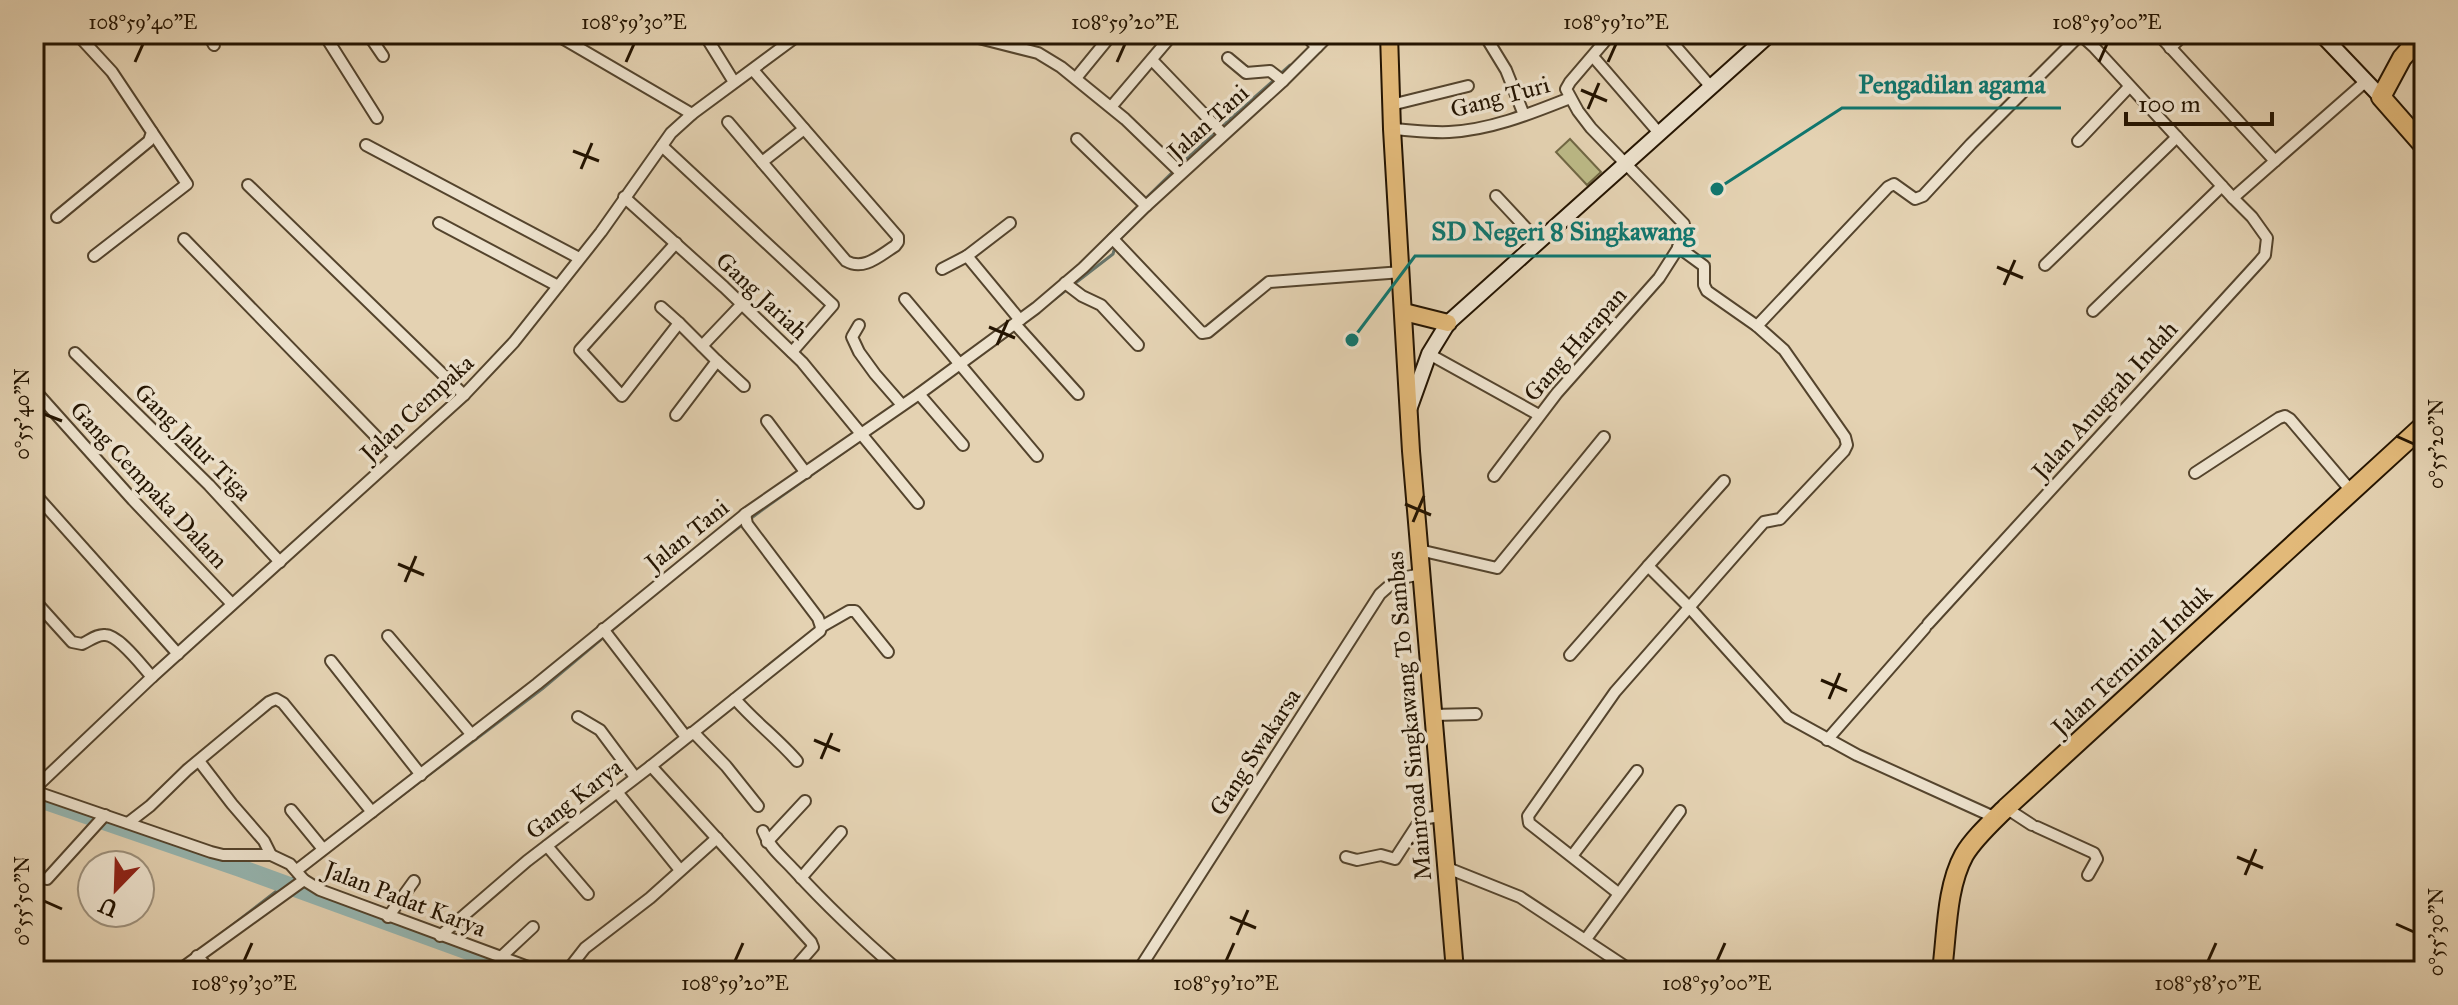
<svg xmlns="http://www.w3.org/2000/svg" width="2458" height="1005" viewBox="0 0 2458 1005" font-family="'IM FELL Great Primer',serif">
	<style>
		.green { fill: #bcba87; stroke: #706744; stroke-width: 2 }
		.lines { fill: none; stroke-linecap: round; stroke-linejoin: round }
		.stream { stroke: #68756b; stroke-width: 3 }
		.river { stroke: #96b6b1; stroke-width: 18 }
		.street-casing { stroke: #54442d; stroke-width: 14 }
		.secondary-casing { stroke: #241401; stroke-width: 18 }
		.primary-casing { stroke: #241401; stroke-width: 20 }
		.highway-casing { stroke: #241401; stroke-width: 22 }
		.street { stroke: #ede2cd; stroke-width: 10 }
		.secondary { stroke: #ede2cd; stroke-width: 14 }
		.primary { stroke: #e2b979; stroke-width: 16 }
		.highway { stroke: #e2b979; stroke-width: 18 }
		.ticks { fill: none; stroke: #241401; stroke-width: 3 }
		.labels { text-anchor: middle; stroke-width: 7; stroke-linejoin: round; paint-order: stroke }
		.street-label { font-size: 24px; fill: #241401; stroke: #ede2cd }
		.leader { fill: none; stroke: #0f766e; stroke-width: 3 }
		.callout-dot { fill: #0f766e; stroke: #ede2cd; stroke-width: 3 }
		.callout-label { font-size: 26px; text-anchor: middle; font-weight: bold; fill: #0f766e; stroke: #ede2cd; stroke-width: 7; stroke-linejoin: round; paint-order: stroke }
		.neatline { fill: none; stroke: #241401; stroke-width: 3 }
		.ticks-label { font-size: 20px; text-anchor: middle; fill: #241401 }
	</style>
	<rect width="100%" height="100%" fill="#e4d2b2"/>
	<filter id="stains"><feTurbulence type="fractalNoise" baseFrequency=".0025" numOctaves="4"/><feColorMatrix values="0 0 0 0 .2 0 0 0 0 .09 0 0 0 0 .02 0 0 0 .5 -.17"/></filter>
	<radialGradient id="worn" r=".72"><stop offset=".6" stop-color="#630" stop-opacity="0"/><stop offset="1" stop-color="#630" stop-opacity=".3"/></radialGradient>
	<polygon class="green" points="1570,139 1601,172 1587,185 1556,152"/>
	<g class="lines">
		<g class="stream">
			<polyline points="1281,73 1290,65"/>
			<polyline points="1221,127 1275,79"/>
			<path d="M1109,237L1108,236C1144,201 1178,165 1216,132"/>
			<polyline points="1021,325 1113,254 1115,247"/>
			<polyline points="989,349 1015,330"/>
			<polyline points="710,549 769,505 915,402"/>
			<polyline points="645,602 682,572"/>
			<polyline points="372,818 542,689 636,610"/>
			<polyline points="217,937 296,876"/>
			<polyline points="170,971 201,949"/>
		</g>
		<polyline class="river" points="34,797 240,868 523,971"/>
		<g class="street-casing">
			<g id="street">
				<polyline points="208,34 214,45"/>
				<polyline points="324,34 377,118"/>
				<polyline points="368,34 383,56"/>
				<polyline points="555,34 692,114"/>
				<polyline points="963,34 1038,53 1061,67 1125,119 1181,173"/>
				<polyline points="1304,34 1317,47"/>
				<polyline points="1484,34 1506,70 1524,115"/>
				<polyline points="1593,34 1602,44"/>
				<polyline points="1665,34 1711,87"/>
				<polyline points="2158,34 2275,161 2365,82"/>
				<polyline points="708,40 734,82"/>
				<polyline points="2170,48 2185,34"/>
				<polyline points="1228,58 1246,73 1270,71 1283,81"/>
				<polyline points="1152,60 1223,134"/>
				<polyline points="1596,60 1659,133"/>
				<polyline points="1076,78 1112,34"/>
				<polyline points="1391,105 1468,86"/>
				<polyline points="1111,107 1173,34"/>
				<path d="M728,122L846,261C864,271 879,256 895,246L898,242V237L753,70"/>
				<path d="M1392,129C1411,130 1430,133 1449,132C1491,130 1532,113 1570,98"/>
				<polyline points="1077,139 1146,206"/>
				<polyline points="2078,141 2129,87"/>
				<polyline points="366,145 579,258"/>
				<polyline points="662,146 833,305 792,352"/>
				<polyline points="762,162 804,129"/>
				<polyline points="248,185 464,395"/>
				<polyline points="1496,196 1539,242"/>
				<polyline points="624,197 724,287 802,362 918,503"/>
				<polyline points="57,217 149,141 152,132 112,72 77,34"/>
				<polyline points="439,223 558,286"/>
				<polyline points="184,239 395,456"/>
				<polyline points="1113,239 1202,333 1208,332 1269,282 1402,272"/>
				<polyline points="94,256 187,184 152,132"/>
				<polyline points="967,256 1010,223"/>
				<polyline points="2045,265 2177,137"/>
				<polyline points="942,269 967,256 1020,320"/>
				<polyline points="1065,283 1082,296 1101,305 1138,345"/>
				<polyline points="905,299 1037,456"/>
				<polyline points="661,307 679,323 622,396 580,350 676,243"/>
				<polyline points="2093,311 2222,186"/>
				<polyline points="1015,324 1078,394"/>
				<polyline points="859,325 852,337 859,352 875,374 902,405"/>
				<polyline points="1757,326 1888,187 1894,184 1915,199 1923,196 1971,144 2077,38 2083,37 2094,47 2233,198 2275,161"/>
				<polyline points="702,346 742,304"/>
				<polyline points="75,353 209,485 280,562"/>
				<polyline points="1429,354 1539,415"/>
				<polyline points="717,361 744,386"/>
				<polyline points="38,394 133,500 232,604"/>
				<polyline points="919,394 963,445"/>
				<polyline points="676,415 717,361 679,323"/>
				<polyline points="767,421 806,473"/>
				<polyline points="2195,473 2279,418 2285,416 2290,419 2352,492"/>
				<polyline points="1494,476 1557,393 1659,278 1682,242 1684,224 1591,128 1578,111 1566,89 1570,82 1611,34"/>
				<polyline points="34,493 178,654"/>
				<polyline points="1419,550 1497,568 1604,437"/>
				<polyline points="1648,566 1724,481"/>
				<path d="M34,600L72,642L82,644C89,641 97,634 105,635C119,635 142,666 152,677"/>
				<polyline points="1928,624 2260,261 2265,255 2267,238 2252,217 2233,198"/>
				<polyline points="821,627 849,611 855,611 888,652"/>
				<polyline points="603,629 686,737"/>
				<polyline points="388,636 472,735"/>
				<polyline points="1570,655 1648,566 1689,607 1788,717 1857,755 1996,818"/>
				<polyline points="331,661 421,775"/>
				<path d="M735,699C755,722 778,739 797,761"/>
				<polyline points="1433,715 1476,714"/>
				<polyline points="578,717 600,730 635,777"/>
				<polyline points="691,733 696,735 726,766 758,806"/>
				<polyline points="1827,740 1925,628"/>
				<polyline points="199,761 232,804 264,841 271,855"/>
				<polyline points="651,766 811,942 813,947 792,971"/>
				<polyline points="34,789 152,677 464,395 514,342 601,232 671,133 692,114 800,34"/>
				<polyline points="34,791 211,852 223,855 271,855 290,864 304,880 320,890 539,971"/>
				<polyline points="617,792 680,870"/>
				<polyline points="2006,808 2032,825"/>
				<polyline points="291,810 323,849"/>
				<polyline points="128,823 150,806 187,770 269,702 276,699 283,703 372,812"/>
				<polyline points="2037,827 2094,853 2097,859 2088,875"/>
				<path d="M763,831C769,847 783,858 794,870C827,906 862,939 899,971"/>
				<polyline points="767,842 805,801"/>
				<polyline points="547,846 588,894"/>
				<polyline points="1572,856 1637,771"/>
				<polyline points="1346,857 1357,860 1381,855 1395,859 1421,819 1441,816"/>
				<polyline points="1445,867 1520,897 1632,971"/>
				<polyline points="297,870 537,684 748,512 919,394 1036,308 1083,268 1146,206 1283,81 1330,34"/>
				<polyline points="801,878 841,832"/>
				<polyline points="47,879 105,815"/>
				<polyline points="1618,893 1529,823 1528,816 1615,692 1764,522 1780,519 1844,451 1847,445 1845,437 1784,350 1757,326 1707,291 1704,285 1704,266 1678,247"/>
				<polyline points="388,917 414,881"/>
				<polyline points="440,936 527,861 651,766 820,631 821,627 818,618 747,524 745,514"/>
				<polyline points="1586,939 1680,811"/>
				<polyline points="197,956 211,971"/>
				<polyline points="500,958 533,927"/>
				<polyline points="178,971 304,880"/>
				<polyline points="567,971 585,948 650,898 717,838"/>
				<polyline points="1138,971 1380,594 1397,579 1421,574"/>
			</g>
		</g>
		<g class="secondary-casing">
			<g id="secondary">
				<polyline points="2321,34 2381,97"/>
				<polyline points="1410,407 1429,354 1448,323 1770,34"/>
			</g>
		</g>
		<g class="primary-casing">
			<g id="primary">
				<polyline points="1389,34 1392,129 1411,451 1455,971"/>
				<polyline points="1404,312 1448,323"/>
			</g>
		</g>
		<g class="highway-casing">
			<g id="highway">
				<polyline points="2423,34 2402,58 2381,97 2424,146"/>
				<path d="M1942,971C1947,934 1946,888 1964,855C1974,838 1992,822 2006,808L2424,425"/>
			</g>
		</g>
		<use href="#street" class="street"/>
		<use href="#secondary" class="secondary"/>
		<use href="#primary" class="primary"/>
		<use href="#highway" class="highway"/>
	</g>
	<path class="ticks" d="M135,62L143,44M626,62L634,44M1117,62L1125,44M1608,62L1616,44M2099,62L2107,44M1581,90L1607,101M1588,109L1599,83M573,151L599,161M581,169L592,143M1997,267L2023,278M2004,285L2015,260M989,327L1015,338M997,345L1008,320M44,414L62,421M2396,436L2414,444M1405,504L1431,515M1413,522L1424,496M398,564L424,575M405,582L416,556M1821,680L1847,691M1829,699L1840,673M814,740L840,751M821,759L832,733M2237,857L2263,868M2245,875L2256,849M44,901L62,909M1230,917L1256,928M2396,924L2414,932M1237,935L1248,910M244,961L252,943M735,961L743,943M1226,961L1234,943M1717,961L1725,943M2208,961L2216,943"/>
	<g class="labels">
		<g class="street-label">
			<text transform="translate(1500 97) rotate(-15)" y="8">Gang Turi</text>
			<text transform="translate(1208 122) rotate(-42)" y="8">Jalan Tani</text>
			<text transform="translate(762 296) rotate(43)" y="8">Gang Jariah</text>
			<text transform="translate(1575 344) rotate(-49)" y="8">Gang Harapan</text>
			<text transform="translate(2105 400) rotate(-48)" y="8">Jalan Anugrah Indah</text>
			<text transform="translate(417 408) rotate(-43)" y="8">Jalan Cempaka</text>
			<text transform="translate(193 442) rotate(45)" y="8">Gang Jalur Tiga</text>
			<text transform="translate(149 485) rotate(47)" y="8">Gang Cempaka Dalam</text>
			<text transform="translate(687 535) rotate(-39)" y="8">Jalan Tani</text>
			<text transform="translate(2132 660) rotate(-43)" y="8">Jalan Terminal Induk</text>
			<text transform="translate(1409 716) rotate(-95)" y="8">Mainroad Singkawang To Sambas</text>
			<text transform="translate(1255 752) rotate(-57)" y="8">Gang Swakarsa</text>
			<text transform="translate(574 799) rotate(-38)" y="8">Gang Karya</text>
			<text transform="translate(405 899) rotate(21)" y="8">Jalan Padat Karya</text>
		</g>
	</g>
	<path class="leader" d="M1717 189L1842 108H2061M1352 340L1415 256H1711"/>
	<g class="callout-dot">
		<circle cx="1717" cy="189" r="8"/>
		<circle cx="1352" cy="340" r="8"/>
	</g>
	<g class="callout-label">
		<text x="1952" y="93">Pengadilan agama</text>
		<text x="1563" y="240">SD Negeri 8 Singkawang</text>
	</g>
	<rect width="2458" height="1005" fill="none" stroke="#e4d2b2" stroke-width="88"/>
	<g transform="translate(116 889) rotate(203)"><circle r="38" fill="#ede2cd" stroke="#9d907b" stroke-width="2"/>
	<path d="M0-6L14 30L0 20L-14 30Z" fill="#8f2418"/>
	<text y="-12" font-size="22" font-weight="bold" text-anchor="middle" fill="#241401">U</text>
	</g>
	<path d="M2126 112v12h146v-12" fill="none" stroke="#241401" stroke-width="4"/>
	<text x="2138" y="112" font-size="24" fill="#241401" stroke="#ede2cd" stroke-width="6" paint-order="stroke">100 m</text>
	<rect x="44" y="44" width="2370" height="917" class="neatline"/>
	<g class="ticks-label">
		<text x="143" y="29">108°59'40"E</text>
		<text x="634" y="29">108°59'30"E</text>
		<text x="1125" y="29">108°59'20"E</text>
		<text x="1616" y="29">108°59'10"E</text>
		<text x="2107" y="29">108°59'00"E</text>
		<text transform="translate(22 414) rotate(-90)" y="7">0°55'40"N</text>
		<text transform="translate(2436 444) rotate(-90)" y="7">0°55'20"N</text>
		<text transform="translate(22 901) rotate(-90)" y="7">0°55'50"N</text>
		<text transform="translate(2436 932) rotate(-90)" y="7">0°55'30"N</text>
		<text x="244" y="990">108°59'30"E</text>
		<text x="735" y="990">108°59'20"E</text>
		<text x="1226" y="990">108°59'10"E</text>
		<text x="1717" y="990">108°59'00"E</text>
		<text x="2208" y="990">108°58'50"E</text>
	</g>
	<rect width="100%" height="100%" filter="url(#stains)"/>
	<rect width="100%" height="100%" fill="url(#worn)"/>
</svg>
